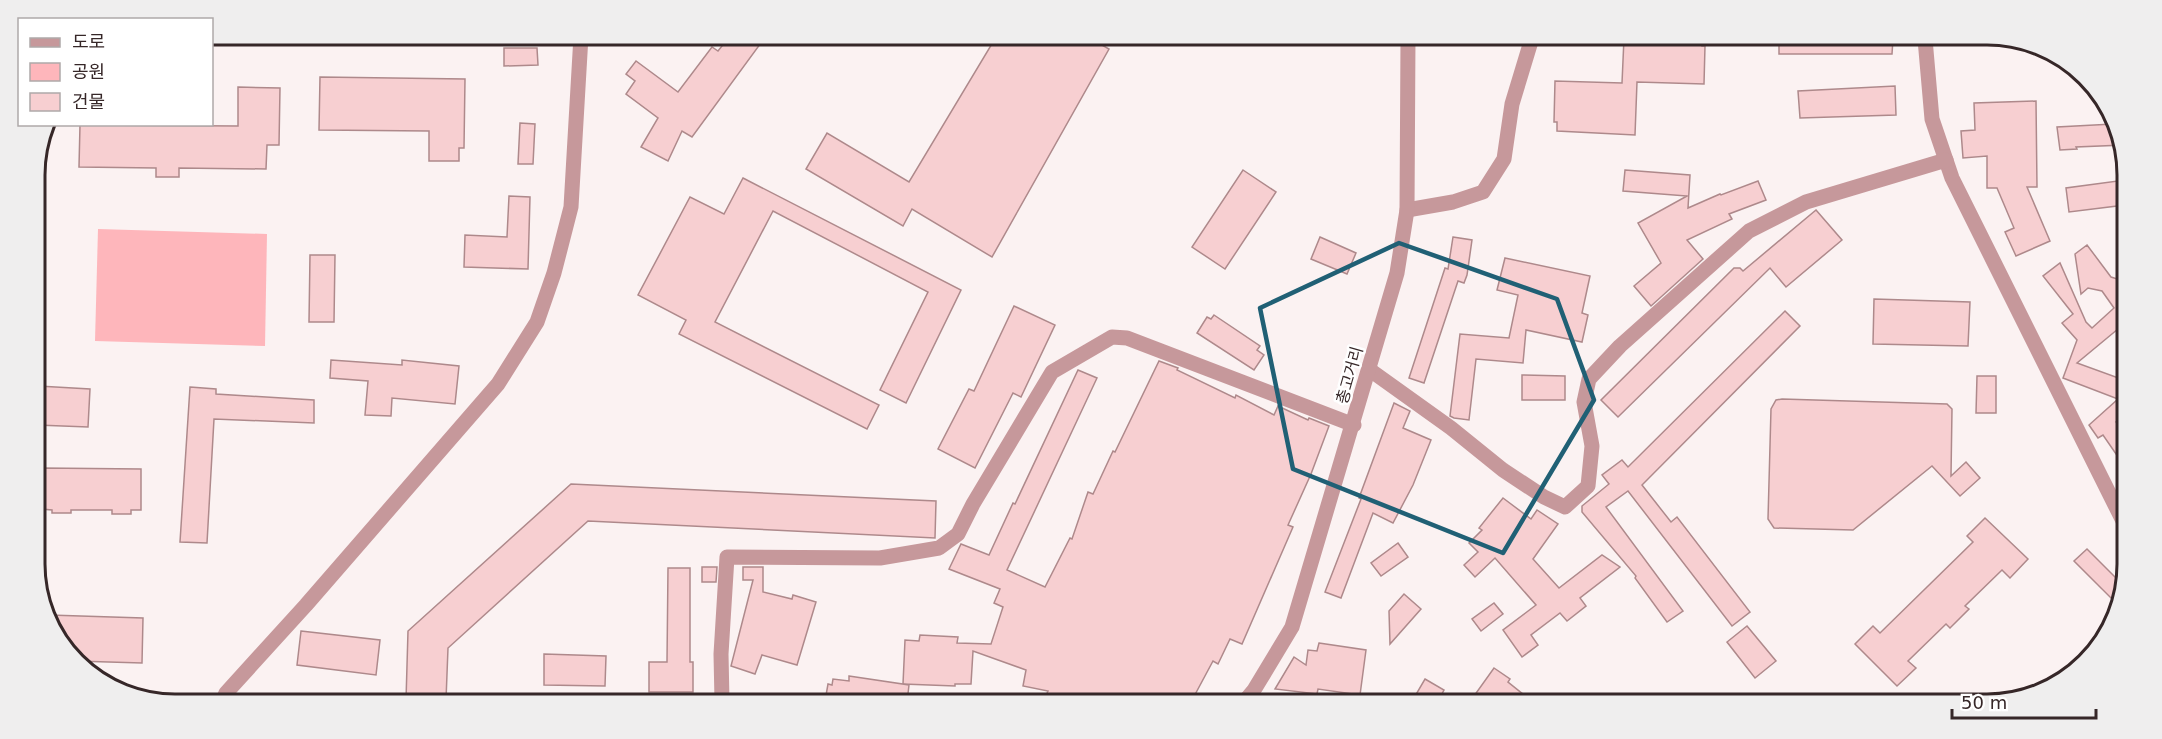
<svg xmlns="http://www.w3.org/2000/svg" width="2162" height="739" viewBox="0 0 2162 739" font-family="'DejaVu Sans','Noto Sans KR',sans-serif">
	<style>
		.green { fill: #feb6bb }
		.building { fill: #f7cfd1; stroke: #ae898b; stroke-width: 1.5 }
		.lines { fill: none; stroke-linecap: round; stroke-linejoin: round }
		.minor { stroke: #c6989b; stroke-width: 15 }
		.marked { fill: none; stroke: #206075; stroke-width: 4.5; stroke-linejoin: round }
		.labels { text-anchor: middle; stroke-width: 5; stroke-linejoin: round; paint-order: stroke }
		.street-label { font-size: 16px; fill: #362728; stroke: #fff }
		.rim { fill: none; stroke: #362728; stroke-width: 3 }
	</style>
	<rect width="100%" height="100%" fill="#fbf2f2"/>
	<polygon class="green" points="98,229 267,234 265,346 95,341"/>
	<g class="building">
		<polygon points="730,36 766,36 692,137 682,131 668,161 641,147 658,118 626,94 635,81 626,74 636,61 678,92 712,47 718,51"/>
		<polygon points="996,37 1088,37 1109,49 992,257 912,209 903,226 806,169 827,133 909,182"/>
		<polygon points="1624,38 1702,39 1702,46 1705,46 1704,84 1637,82 1635,135 1557,131 1557,122 1554,122 1555,81 1622,83"/>
		<polygon points="1779,39 1893,39 1892,54 1779,54"/>
		<polygon points="504,48 537,48 538,65 504,66"/>
		<polygon points="320,77 465,79 464,148 459,148 459,161 429,161 429,131 319,130"/>
		<polygon points="1895,86 1896,115 1800,118 1798,91"/>
		<polygon points="238,87 280,88 279,145 267,145 266,169 179,168 179,177 156,177 156,168 79,167 80,125 238,126"/>
		<polygon points="2036,101 2037,187 2027,187 2050,241 2016,256 2005,232 2014,228 1997,188 1987,188 1987,156 1963,158 1961,131 1975,130 1974,103"/>
		<polygon points="520,123 535,124 533,164 518,164"/>
		<polygon points="2113,124 2124,145 2076,147 2077,149 2060,150 2057,127"/>
		<polygon points="1243,170 1276,192 1225,269 1192,247"/>
		<polygon points="1625,170 1690,175 1688,208 1720,194 1721,195 1758,181 1766,200 1729,214 1732,219 1687,240 1703,259 1651,306 1634,286 1661,263 1638,223 1687,196 1623,191"/>
		<polygon points="743,178 961,290 906,403 880,390 928,292 773,211 715,322 879,405 867,429 679,334 686,320 638,295 690,197 724,214"/>
		<polygon points="2125,180 2125,205 2069,212 2066,188"/>
		<polygon points="509,196 530,197 528,269 464,267 465,235 507,237"/>
		<polygon points="1816,210 1842,240 1786,287 1770,268 1618,417 1601,400 1734,268 1740,268 1743,271"/>
		<polygon points="1320,237 1356,253 1347,274 1311,259"/>
		<polygon points="1453,237 1472,240 1467,275 1464,283 1458,281 1424,383 1409,378 1445,268 1448,269"/>
		<polygon points="2087,245 2111,277 2124,281 2124,324 2077,363 2124,380 2124,416 2116,422 2123,432 2123,464 2103,435 2098,438 2089,425 2118,399 2063,378 2077,340 2062,323 2073,314 2043,276 2060,263 2086,322 2092,328 2114,308 2102,291 2088,288 2081,294 2075,254"/>
		<polygon points="310,255 335,255 334,322 309,322"/>
		<polygon points="1505,258 1590,276 1582,313 1588,315 1582,342 1526,330 1523,363 1476,359 1469,420 1454,418 1450,416 1460,334 1509,338 1518,295 1497,290"/>
		<polygon points="1874,299 1970,302 1968,346 1873,344"/>
		<polygon points="1014,306 1055,325 1021,397 1013,393 975,468 938,449 969,389 974,391"/>
		<polygon points="1785,311 1800,326 1642,485 1671,522 1677,517 1750,612 1732,626 1628,491 1606,507 1683,611 1667,622 1635,578 1636,576 1582,512 1582,506 1609,484 1602,475 1622,460 1628,467"/>
		<polygon points="1214,315 1260,346 1257,350 1264,355 1254,370 1197,333 1207,317 1211,319"/>
		<polygon points="331,360 402,365 402,360 459,366 455,404 392,398 391,416 365,415 368,381 330,378"/>
		<polygon points="1159,361 1178,368 1177,370 1235,398 1236,395 1274,415 1278,406 1308,420 1309,418 1329,426 1311,474 1288,525 1293,527 1242,644 1230,639 1218,664 1213,661 1191,702 1043,702 1048,691 1023,686 1026,670 973,651 971,684 955,684 955,686 903,684 905,640 919,641 920,635 958,637 957,643 991,644 1003,607 994,603 1000,589 949,569 961,544 989,555 1013,503 1015,504 1078,370 1097,378 1007,570 1045,587 1070,538 1072,539 1088,492 1093,494 1113,451 1115,452"/>
		<polygon points="1522,375 1565,376 1565,400 1522,400"/>
		<polygon points="1977,376 1996,376 1996,413 1976,413"/>
		<polygon points="38,386 90,389 88,427 37,425"/>
		<polygon points="190,387 216,389 216,394 314,400 314,423 214,419 207,543 180,542"/>
		<polygon points="1782,399 1947,404 1952,409 1951,476 1966,462 1980,478 1960,496 1932,466 1853,530 1774,528 1768,519 1771,409 1776,400"/>
		<polygon points="1394,403 1410,411 1403,428 1431,440 1413,485 1393,523 1373,513 1341,598 1325,592 1361,499 1359,498"/>
		<polygon points="42,468 141,469 141,510 131,510 131,514 112,514 112,510 71,510 71,513 52,513 52,510 41,509"/>
		<polygon points="571,484 936,501 935,538 588,521 448,648 446,700 406,700 408,631"/>
		<polygon points="1503,498 1531,519 1537,510 1558,524 1533,559 1559,588 1602,555 1620,567 1580,598 1586,606 1567,621 1560,613 1531,635 1538,645 1522,657 1503,630 1536,605 1495,558 1475,577 1464,565 1478,552 1469,543 1482,530 1479,528"/>
		<polygon points="1985,518 2028,559 2010,578 2002,570 1965,606 1969,609 1950,628 1946,624 1908,661 1916,668 1897,686 1855,644 1873,626 1880,633 1973,542 1967,536"/>
		<polygon points="1398,543 1408,557 1381,576 1371,563"/>
		<polygon points="2087,549 2123,585 2123,601 2119,606 2074,561"/>
		<polygon points="702,567 717,567 716,582 702,582"/>
		<polygon points="743,567 763,567 763,592 792,599 793,595 816,602 797,665 762,655 755,674 731,666 753,580 743,580"/>
		<polygon points="668,568 690,568 690,662 693,662 693,692 649,692 649,662 667,662"/>
		<polygon points="1404,594 1421,609 1390,644 1389,611"/>
		<polygon points="1494,603 1503,614 1481,631 1472,619"/>
		<polygon points="49,615 143,618 142,663 75,661 70,657"/>
		<polygon points="1747,626 1776,661 1755,678 1727,642"/>
		<polygon points="301,631 380,640 376,675 297,665"/>
		<polygon points="1319,643 1366,650 1360,695 1318,689 1317,694 1275,689 1294,657 1306,665 1308,650 1317,651"/>
		<polygon points="544,654 606,656 605,686 544,685"/>
		<polygon points="1494,668 1510,679 1508,682 1534,703 1469,703"/>
		<polygon points="849,676 909,685 907,702 825,701 828,684 832,685 833,679 849,681"/>
		<polygon points="1425,679 1444,690 1437,703 1411,703"/>
	</g>
	<g class="lines">
		<g class="minor">
			<polyline points="1925,39 1932,119 1952,178 2123,521"/>
			<polyline points="1407,210 1453,202 1483,192 1504,159 1512,104 1532,38"/>
			<polyline points="1370,370 1451,428 1503,470 1544,497 1565,507 1588,486 1592,446 1584,402 1589,379 1620,346 1749,231 1806,202 1946,160"/>
			<polyline points="223,700 226,693 306,605 498,384 537,322 554,273 571,207 581,36"/>
			<polyline points="722,701 721,654 727,557 880,558 939,548 958,534 973,504 1052,372 1112,337 1127,338 1354,425"/>
			<polyline points="1244,702 1254,690 1292,627 1397,273 1407,210 1408,38"/>
		</g>
	</g>
	<path class="marked" d="M1399,243L1557,299L1594,400L1503,553L1293,469L1260,308Z"/>
	<g class="labels">
		<g class="street-label">
			<text transform="translate(1349 375) rotate(-74)" y="6">총고거리</text>
		</g>
	</g>
	<path d="M0 0H2162V739H0ZM175 45H1987A130 130 0 0 1 2117 175V564A130 130 0 0 1 1987 694H175A130 130 0 0 1 45 564V175A130 130 0 0 1 175 45Z" fill="#efeeee" fill-rule="evenodd"/>
	<path class="rim" d="M175 45H1987A130 130 0 0 1 2117 175V564A130 130 0 0 1 1987 694H175A130 130 0 0 1 45 564V175A130 130 0 0 1 175 45Z"/>
	<rect x="18" y="18" width="195" height="108" fill="#ffffff" stroke="#afa9a9" stroke-width="1.5"/>
	<rect x="30" y="38" width="30" height="9" fill="#c6989b" stroke="#afa9a9" stroke-width="1.5"/>
	<text x="72" y="48" font-size="18" fill="#362728">도로</text>
	<rect x="30" y="63" width="30" height="18" fill="#feb6bb" stroke="#afa9a9" stroke-width="1.5"/>
	<text x="72" y="78" font-size="18" fill="#362728">공원</text>
	<rect x="30" y="93" width="30" height="18" fill="#f7cfd1" stroke="#afa9a9" stroke-width="1.5"/>
	<text x="72" y="108" font-size="18" fill="#362728">건물</text>
	<path d="M1952 709v9h144v-9" fill="none" stroke="#362728" stroke-width="3"/>
	<text x="1961" y="709" font-size="18" fill="#362728" stroke="#ffffff" stroke-width="4.5" paint-order="stroke">50 m</text>
</svg>
